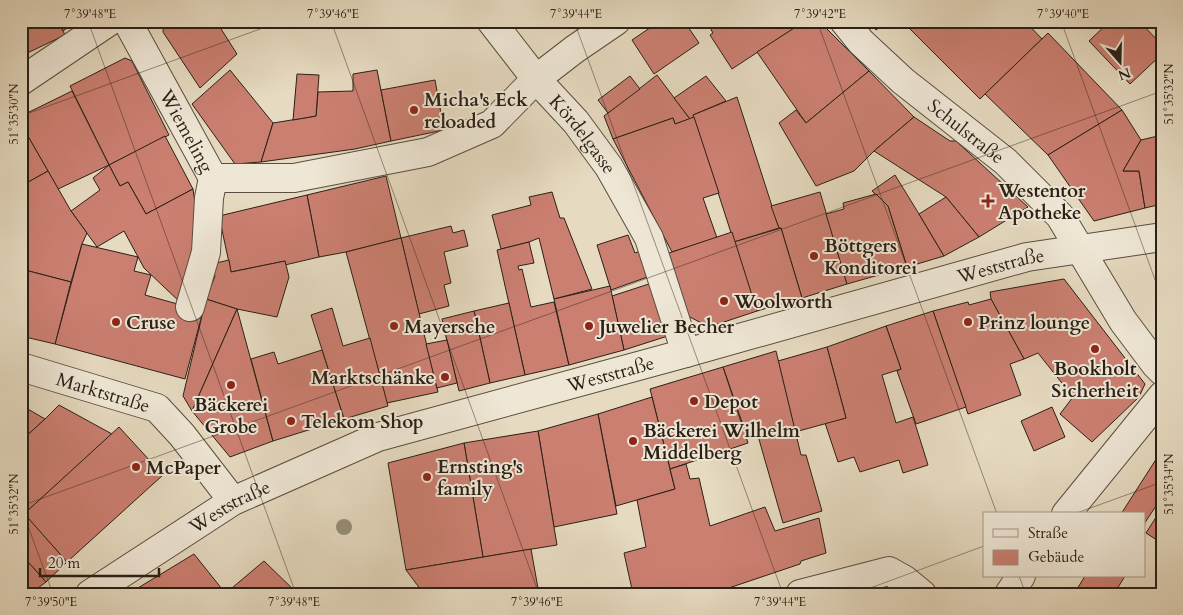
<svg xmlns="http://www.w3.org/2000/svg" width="1183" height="615" viewBox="0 0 1183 615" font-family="Cardo,serif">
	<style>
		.building { fill: #cb7f71; stroke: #2a2016 }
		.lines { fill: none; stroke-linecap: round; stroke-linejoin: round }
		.minor-casing { stroke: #594e40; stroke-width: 30 }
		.minor { stroke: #efe7d6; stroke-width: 28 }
		.tree { fill: #968e77 }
		.ticks { fill: none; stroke: #2a2016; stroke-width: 1; stroke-opacity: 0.45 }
		.poi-dot { fill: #8f2418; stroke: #efe7d6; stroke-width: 2 }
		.labels { text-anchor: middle; stroke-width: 4; stroke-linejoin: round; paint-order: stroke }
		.poi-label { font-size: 19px; font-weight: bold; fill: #2a2016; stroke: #efe7d6; text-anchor: start }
		.street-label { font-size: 19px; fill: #2a2016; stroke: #efe7d6 }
		.neatline { fill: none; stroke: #2a2016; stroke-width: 2 }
		.ticks-label { font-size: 12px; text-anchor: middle; fill: #2a2016 }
	</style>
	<rect width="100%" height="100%" fill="#e6dac0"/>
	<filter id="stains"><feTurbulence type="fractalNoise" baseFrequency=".004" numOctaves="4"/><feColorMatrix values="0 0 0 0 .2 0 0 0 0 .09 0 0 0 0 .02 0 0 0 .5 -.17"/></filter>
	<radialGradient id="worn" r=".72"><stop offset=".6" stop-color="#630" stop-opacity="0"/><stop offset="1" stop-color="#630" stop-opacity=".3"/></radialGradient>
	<g class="building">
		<polygon points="21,21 58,21 65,35 21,56"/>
		<polygon points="58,21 77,21 63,31"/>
		<polygon points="164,21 216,21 237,54 200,88 163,32"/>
		<polygon points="551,21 566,21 556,28"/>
		<polygon points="660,21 684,21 699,43 654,74 632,40"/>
		<polygon points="706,21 805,21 732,69 710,35 713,33"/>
		<polygon points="805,21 819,21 869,71 806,123 757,52"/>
		<polygon points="870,21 888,21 876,30"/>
		<polygon points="902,21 1025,21 1042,39 980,99"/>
		<polygon points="1110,21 1139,21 1162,45 1162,54 1130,84 1089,41"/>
		<polygon points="1048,33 1122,110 1048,155 985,94"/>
		<polygon points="125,58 132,61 169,135 109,165 70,86"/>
		<polygon points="230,70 273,123 261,162 235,164 192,104"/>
		<polygon points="377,70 391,141 355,149 261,162 273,123 316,116 318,92 353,91 353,74"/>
		<polygon points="869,71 914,117 874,151 854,171 816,186 779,123 796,110 806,123"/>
		<polygon points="297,74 319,75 316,116 293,120"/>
		<polygon points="657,75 690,119 675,124 673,118 613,139 604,116"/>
		<polygon points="630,76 640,89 608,113 598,100"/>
		<polygon points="706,76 726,101 693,115 694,117 690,119 674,98"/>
		<polygon points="435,80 444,130 391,141 381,90"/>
		<polygon points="72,91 109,165 58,189 21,124 21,116"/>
		<polygon points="737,97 779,228 734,242 693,115"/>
		<polygon points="1122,110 1141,140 1123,171 1139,171 1145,208 1094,221 1048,155"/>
		<polygon points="694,117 719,193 703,198 717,238 672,252 613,139 673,118 675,124"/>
		<polygon points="914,117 950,141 956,141 1028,207 979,237 946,197 874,151"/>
		<polygon points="21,124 48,171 21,186"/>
		<polygon points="1162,135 1162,204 1145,208 1139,171 1123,171 1141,140"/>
		<polygon points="165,136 193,189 146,214 128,182 120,186 109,165"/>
		<polygon points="109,165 120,186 128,182 146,214 193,189 195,203 193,257 182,304 144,268 124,231 97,247 71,211 100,190 93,178"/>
		<polygon points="48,171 71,211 87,233 82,244 71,282 21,269 21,186"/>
		<polygon points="895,175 919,214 944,256 907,267 888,206 872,191"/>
		<polygon points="386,176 401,238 346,252 319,257 307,195"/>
		<polygon points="552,192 560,218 564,218 592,289 554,299 539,238 529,242 501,249 492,215 531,205 529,197"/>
		<polygon points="820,192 847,284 802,298 781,228 779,228 771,206"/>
		<polygon points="876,194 888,206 907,267 847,284 826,214 844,209 843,203"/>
		<polygon points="307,195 319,257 285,265 285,261 231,272 219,216"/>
		<polygon points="946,197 979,237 944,256 919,214"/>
		<polygon points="451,226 453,233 464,230 468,246 444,252 451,283 444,285 449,306 419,314 401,238"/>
		<polygon points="781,228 802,298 757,311 734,242"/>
		<polygon points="732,232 757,311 709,327 688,316 666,254"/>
		<polygon points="628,235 635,253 646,249 653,275 611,290 597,245"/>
		<polygon points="401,238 438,392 387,403 346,252"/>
		<polygon points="529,242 534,263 518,266 519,270 522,269 531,307 554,302 569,365 525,375 497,250"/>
		<polygon points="82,244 138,257 134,271 151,275 145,295 203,311 185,379 55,344"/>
		<polygon points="229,260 231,272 285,261 289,277 277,317 237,309 206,299 215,276 213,269 216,263"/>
		<polygon points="21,269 71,282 55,344 21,336"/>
		<polygon points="1064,279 1145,384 1139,397 1092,442 1060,414 1073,397 1038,353 1024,359 991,299 990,292"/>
		<polygon points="655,282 674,334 624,350 612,296"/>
		<polygon points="610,286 624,350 569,365 554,299"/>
		<polygon points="206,299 237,309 192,411 183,396"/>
		<polygon points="991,299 1024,359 1010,364 1021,395 968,414 933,311 968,302 969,305"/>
		<polygon points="509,303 525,375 490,383 474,311"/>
		<polygon points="332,308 343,346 370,338 388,406 344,419 311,315"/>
		<polygon points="237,309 273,441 230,457 192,411"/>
		<polygon points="474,311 490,383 459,391 442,319"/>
		<polygon points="933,311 966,407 916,424 897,371 901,369 886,326"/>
		<polygon points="886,326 901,369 882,375 896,423 913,417 928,465 903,473 899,460 860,472 854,457 838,462 825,423 846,418 827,347"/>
		<polygon points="447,340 457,383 437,388 426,344"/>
		<polygon points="827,347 846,418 795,432 778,361"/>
		<polygon points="322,350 344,419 273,441 251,359 274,352 278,364"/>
		<polygon points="776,351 801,455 806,455 822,511 783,523 756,429 745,431 723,367"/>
		<polygon points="723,367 748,443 670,469 650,389"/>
		<polygon points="652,397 675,489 616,506 598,414"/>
		<polygon points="21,405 45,419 21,441"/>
		<polygon points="59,405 112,434 24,514 29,519 21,526 21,441 45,419"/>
		<polygon points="1052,407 1065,437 1034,451 1021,421"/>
		<polygon points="598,414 617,514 554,527 538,431"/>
		<polygon points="119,427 163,475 67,562 24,514"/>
		<polygon points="538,431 557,545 483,557 464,443"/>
		<polygon points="464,443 483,557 406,570 388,463"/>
		<polygon points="1162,450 1162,497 1144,524 1144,514 1121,514"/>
		<polygon points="686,464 690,479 699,478 710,526 765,507 775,531 819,518 826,553 801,561 800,564 711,594 633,594 624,553 646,547 637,500 675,489 670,469"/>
		<polygon points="1162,508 1162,552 1156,549 1160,542 1146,533"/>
		<polygon points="29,519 67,562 46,582 21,554 21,526"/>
		<polygon points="531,549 539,594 424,594 406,570"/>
		<polygon points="21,554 46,582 30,594 21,594"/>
		<polygon points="194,554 226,594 128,594"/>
		<polygon points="264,561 298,594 226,594 226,593"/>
		<polygon points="1085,576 1125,576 1114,594 1074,594"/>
	</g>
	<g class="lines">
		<g class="minor-casing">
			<g id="minor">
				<path id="s1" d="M127,21L213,178L209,198L206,252L190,307"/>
				<path id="s2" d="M491,21L536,79L576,122L609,167L649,238L686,353"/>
				<path id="s3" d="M844,21L861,42L903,81L1006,162L1060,216L1123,321L1156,365L1162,371"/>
				<polyline points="21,81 110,21"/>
				<polyline points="213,178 294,178 428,152 492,124 536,79 575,49 616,21"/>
				<path id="s4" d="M21,367L157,408L182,435L233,501"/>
				<polyline points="1066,514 1162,396"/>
				<path id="s5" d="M90,594L233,501L378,437L686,353L1027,257L1162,237"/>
				<polyline points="800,594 889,571 905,580 922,594"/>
				<polyline points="1009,594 1021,576"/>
			</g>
		</g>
		<use href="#minor" class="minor"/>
	</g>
	<circle class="tree" cx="344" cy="527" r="8"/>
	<path class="ticks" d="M88,21L296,594M331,21L539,594M574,21L783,594M817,21L997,514M1061,21L1162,299M21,116L282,21M21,506L1162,91M21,507L53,594M1074,514L1162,482M1019,576L1026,594M854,594L984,546"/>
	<g class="poi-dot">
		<circle cx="414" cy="110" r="5"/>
		<path d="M985.5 193.5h5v5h5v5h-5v5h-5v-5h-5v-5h5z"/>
		<circle cx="814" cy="256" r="5"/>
		<circle cx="724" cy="301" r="5"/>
		<circle cx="116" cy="322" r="5"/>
		<circle cx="968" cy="322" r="5"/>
		<circle cx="394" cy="326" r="5"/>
		<circle cx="589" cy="326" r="5"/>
		<circle cx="1095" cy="349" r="5"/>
		<circle cx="445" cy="377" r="5"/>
		<circle cx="231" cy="385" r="5"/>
		<circle cx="694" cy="401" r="5"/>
		<circle cx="291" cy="421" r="5"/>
		<circle cx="633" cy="441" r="5"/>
		<circle cx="136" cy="467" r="5"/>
		<circle cx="427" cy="477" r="5"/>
	</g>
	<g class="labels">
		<g class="poi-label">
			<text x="424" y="106">Micha's Eck<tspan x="424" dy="22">reloaded</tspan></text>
			<text x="998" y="197">Westentor<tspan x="998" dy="22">Apotheke</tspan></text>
			<text x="824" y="252">Böttgers<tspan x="824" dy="22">Konditorei</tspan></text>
			<text x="734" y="308">Woolworth</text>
			<text x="126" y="329">Cruse</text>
			<text x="978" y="329">Prinz lounge</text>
			<text x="404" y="333">Mayersche</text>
			<text x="599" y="333">Juwelier Becher</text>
			<text x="1095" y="375" text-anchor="middle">Bookholt<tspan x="1095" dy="22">Sicherheit</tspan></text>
			<text x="435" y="384" text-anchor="end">Marktschänke</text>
			<text x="704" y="408">Depot</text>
			<text x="231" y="411" text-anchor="middle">Bäckerei<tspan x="231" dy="22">Grobe</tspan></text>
			<text x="301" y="428">Telekom Shop</text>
			<text x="643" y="437">Bäckerei Wilhelm<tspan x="643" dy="22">Middelberg</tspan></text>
			<text x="437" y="473">Ernsting's<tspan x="437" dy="22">family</tspan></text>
			<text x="146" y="474">McPaper</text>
		</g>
		<g class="street-label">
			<text dy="7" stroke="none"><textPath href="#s1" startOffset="125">Wiemeling</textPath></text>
			<text dy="7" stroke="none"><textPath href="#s3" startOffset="165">Schulstraße</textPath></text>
			<text dy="7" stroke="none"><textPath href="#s2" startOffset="146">Kördelgasse</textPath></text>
			<text dy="7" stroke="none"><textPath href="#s5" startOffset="975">Weststraße</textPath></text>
			<text dy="7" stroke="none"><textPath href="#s5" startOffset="570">Weststraße</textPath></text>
			<text dy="7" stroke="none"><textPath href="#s4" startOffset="86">Marktstraße</textPath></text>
			<text dy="7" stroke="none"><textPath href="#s5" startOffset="165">Weststraße</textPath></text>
		</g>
	</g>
	<rect width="1183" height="615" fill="none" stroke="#e6dac0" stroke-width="55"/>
	<rect x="983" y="512" width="162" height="65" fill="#efe7d6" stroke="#a09789"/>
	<rect x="993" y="529" width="25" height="8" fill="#efe7d6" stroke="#a09789"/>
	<text x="1028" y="538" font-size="15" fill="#2a2016">Straße</text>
	<rect x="993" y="550" width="25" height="15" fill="#cb7f71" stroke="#a09789"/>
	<text x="1028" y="562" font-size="15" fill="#2a2016">Gebäude</text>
	<g transform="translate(1120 62) rotate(160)" stroke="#efe7d6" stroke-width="4" paint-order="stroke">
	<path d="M0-4L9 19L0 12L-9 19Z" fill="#2a2016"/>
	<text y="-8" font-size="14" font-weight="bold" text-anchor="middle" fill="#2a2016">N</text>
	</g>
	<path d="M40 568v8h119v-8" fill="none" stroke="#2a2016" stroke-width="2.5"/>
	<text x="48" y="568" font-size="15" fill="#2a2016" stroke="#efe7d6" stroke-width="4" paint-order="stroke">20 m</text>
	<rect x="28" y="28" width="1128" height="560" class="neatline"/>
	<g class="ticks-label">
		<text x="90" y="18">7°39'48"E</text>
		<text x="333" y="18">7°39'46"E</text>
		<text x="576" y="18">7°39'44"E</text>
		<text x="820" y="18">7°39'42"E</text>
		<text x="1063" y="18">7°39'40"E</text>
		<text transform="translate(1169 94) rotate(-90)" y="4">51°35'32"N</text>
		<text transform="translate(14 114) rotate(-90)" y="4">51°35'30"N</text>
		<text transform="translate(1169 484) rotate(-90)" y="4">51°35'34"N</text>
		<text transform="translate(14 504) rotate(-90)" y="4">51°35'32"N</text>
		<text x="51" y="606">7°39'50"E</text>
		<text x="294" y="606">7°39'48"E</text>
		<text x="537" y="606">7°39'46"E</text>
		<text x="780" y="606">7°39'44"E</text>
	</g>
	<rect width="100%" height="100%" filter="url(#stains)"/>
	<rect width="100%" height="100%" fill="url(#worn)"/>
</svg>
